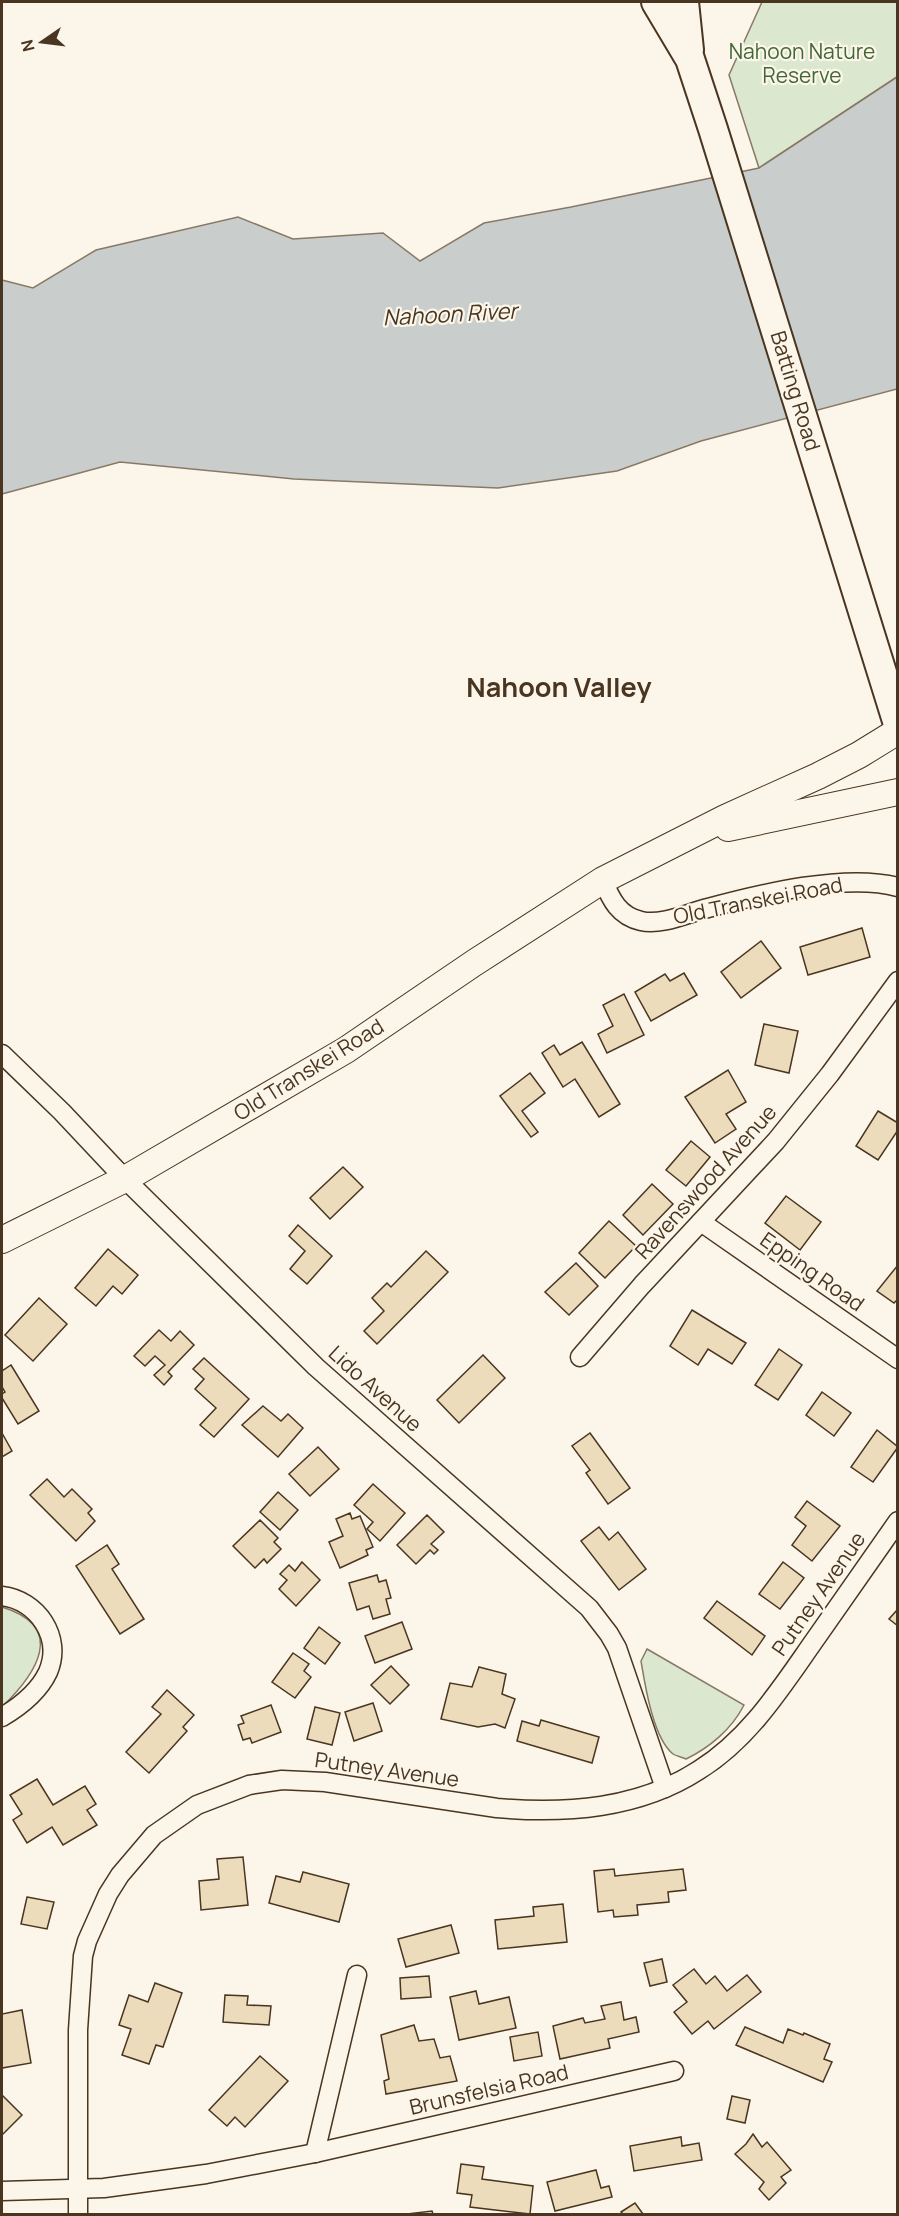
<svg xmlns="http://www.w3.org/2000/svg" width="899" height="2216" viewBox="0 0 899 2216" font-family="Manrope,sans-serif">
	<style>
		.green { fill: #dce7d0; stroke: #887966; stroke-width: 1.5 }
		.water { fill: #c9cecd; stroke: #887966; stroke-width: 1.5 }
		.building { fill: #ecdcbc; stroke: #4a3520; stroke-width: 1.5 }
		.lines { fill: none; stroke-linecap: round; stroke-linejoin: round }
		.minor-casing { stroke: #4a3520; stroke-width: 21 }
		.secondary-casing { stroke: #4a3520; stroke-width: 28 }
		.primary-casing { stroke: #4a3520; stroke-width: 32 }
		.minor { stroke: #fbf6e9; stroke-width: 18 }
		.secondary { stroke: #fbf6e9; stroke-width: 26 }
		.primary { stroke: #fbf6e9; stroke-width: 28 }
		.labels { text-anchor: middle; stroke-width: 4.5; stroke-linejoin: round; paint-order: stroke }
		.park-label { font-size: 21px; fill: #436837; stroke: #fbf6e9 }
		.street-label { font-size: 21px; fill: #4a3520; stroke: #fbf6e9 }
		.water-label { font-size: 22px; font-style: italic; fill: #4a3520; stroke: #fbf6e9 }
		.district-label { font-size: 27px; font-weight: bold; fill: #4a3520; stroke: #fbf6e9 }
	</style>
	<rect width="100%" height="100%" fill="#fbf6e9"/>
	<g class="green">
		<polygon points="762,2 897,2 897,77 759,168 729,75"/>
		<path d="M2,1607C68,1627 36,1674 2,1707Z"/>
		<path d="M647,1649L744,1705C732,1729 709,1748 686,1759C682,1757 676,1756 673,1754C653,1738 645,1685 641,1661Z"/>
	</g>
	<polygon class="water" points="897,77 897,389 701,441 617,471 498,488 294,479 120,462 2,494 2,280 33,288 96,250 238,217 293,239 383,233 420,261 484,223 571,207 759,168"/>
	<g class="building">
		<polygon points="862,928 870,957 808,975 800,947"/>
		<polygon points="761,941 781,968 741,998 721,972"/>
		<polygon points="684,973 697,995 651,1021 635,992 665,974 670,981"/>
		<polygon points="624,994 644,1035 607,1053 598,1034 613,1026 603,1005"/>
		<polygon points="764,1024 798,1031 789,1073 755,1065"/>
		<polygon points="582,1042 620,1104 599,1117 575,1079 563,1087 542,1053 554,1045 560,1055"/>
		<polygon points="728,1070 746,1102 726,1114 736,1129 715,1143 685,1097"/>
		<polygon points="530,1073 545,1093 522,1111 538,1132 531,1137 500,1096"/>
		<polygon points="878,1111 898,1123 898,1130 878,1160 856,1146"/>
		<polygon points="691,1141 710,1157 686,1186 666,1170"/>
		<polygon points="343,1167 363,1187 330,1219 310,1198"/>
		<polygon points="652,1184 673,1204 643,1235 623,1215"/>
		<polygon points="786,1196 821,1222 800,1250 765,1223"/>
		<polygon points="609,1221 636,1246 605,1278 579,1253"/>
		<polygon points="298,1225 332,1256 307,1284 290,1269 305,1251 289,1236"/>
		<polygon points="108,1249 138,1275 122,1294 113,1286 96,1306 75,1288"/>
		<polygon points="426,1251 448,1272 377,1344 364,1331 384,1311 372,1298 387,1283 391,1287"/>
		<polygon points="576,1263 598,1286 569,1315 545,1292"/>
		<polygon points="898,1265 898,1299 894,1303 877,1291"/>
		<polygon points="39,1298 67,1324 33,1361 5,1335"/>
		<polygon points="692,1310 746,1343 732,1364 708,1349 698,1365 670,1346"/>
		<polygon points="159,1330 171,1341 180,1331 194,1345 168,1372 172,1376 164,1385 154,1375 165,1365 155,1356 145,1366 134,1356"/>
		<polygon points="779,1349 802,1365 778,1400 755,1385"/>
		<polygon points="483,1355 505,1378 459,1423 437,1400"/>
		<polygon points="204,1358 249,1399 214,1437 200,1425 216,1408 195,1389 204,1379 193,1369"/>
		<polygon points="11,1365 39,1411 18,1424 2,1398 2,1394 5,1392 2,1387 2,1371"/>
		<polygon points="822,1392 851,1413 834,1436 806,1415"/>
		<polygon points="263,1406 281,1421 288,1414 303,1428 278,1457 242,1425"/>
		<polygon points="877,1430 898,1447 873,1482 851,1467"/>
		<polygon points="2,1433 12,1451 2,1457"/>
		<polygon points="590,1433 630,1488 608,1504 586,1473 590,1470 572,1446"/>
		<polygon points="318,1447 339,1469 310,1496 289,1474"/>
		<polygon points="47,1479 64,1497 72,1489 92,1509 88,1513 95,1521 76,1541 30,1495"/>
		<polygon points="373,1484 405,1513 380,1541 367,1529 373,1522 354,1505"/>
		<polygon points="278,1492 298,1510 280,1530 260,1512"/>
		<polygon points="807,1501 840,1526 812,1561 792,1545 806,1526 795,1517"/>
		<polygon points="350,1513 352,1519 360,1516 373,1547 366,1550 368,1555 340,1568 329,1542 343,1536 336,1519"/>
		<polygon points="427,1515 444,1532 431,1544 438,1550 434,1554 430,1550 416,1564 397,1545"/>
		<polygon points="260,1520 278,1538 274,1542 281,1549 267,1563 264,1559 255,1568 233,1546"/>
		<polygon points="599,1527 609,1540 618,1532 646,1569 619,1590 581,1541"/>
		<polygon points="107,1545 119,1564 112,1569 144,1619 120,1634 76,1566"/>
		<polygon points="302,1562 320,1580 296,1606 279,1589 287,1580 280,1574 289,1565 295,1571"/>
		<polygon points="783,1562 804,1578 780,1609 759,1594"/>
		<polygon points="377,1575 379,1582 386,1580 391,1598 386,1599 390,1614 373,1619 369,1606 357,1610 349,1583"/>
		<polygon points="717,1601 765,1636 752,1655 704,1618"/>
		<polygon points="898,1609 898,1626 889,1619"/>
		<polygon points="402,1622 412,1649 375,1663 365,1636"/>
		<polygon points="319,1627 340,1643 325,1664 304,1648"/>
		<polygon points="293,1653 309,1664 304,1671 311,1677 295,1698 272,1682"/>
		<polygon points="391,1666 409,1685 390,1704 371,1685"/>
		<polygon points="479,1667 506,1674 502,1694 515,1699 505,1728 495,1724 478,1727 441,1719 450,1683 472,1687"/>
		<polygon points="167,1690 194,1715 183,1727 187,1731 149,1773 126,1752 161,1714 152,1707"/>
		<polygon points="373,1703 382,1731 354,1741 345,1712"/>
		<polygon points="271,1705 281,1732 252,1743 250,1738 243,1740 238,1725 244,1723 241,1716"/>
		<polygon points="315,1707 340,1713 332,1745 307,1739"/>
		<polygon points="541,1720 599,1737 592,1763 517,1741 522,1721 539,1726"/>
		<polygon points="37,1779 53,1805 85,1786 96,1804 87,1810 97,1825 63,1845 52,1827 27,1843 13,1820 22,1814 10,1795"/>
		<polygon points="243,1857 248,1905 201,1910 199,1881 219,1879 217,1859"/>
		<polygon points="614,1869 615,1876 683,1869 686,1890 668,1892 669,1902 637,1905 638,1915 614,1917 613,1910 598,1912 594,1871"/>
		<polygon points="303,1872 349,1884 339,1922 269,1903 276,1876 300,1882"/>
		<polygon points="27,1897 54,1902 47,1929 21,1924"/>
		<polygon points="563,1904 567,1942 498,1949 495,1920 534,1916 533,1907"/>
		<polygon points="451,1925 459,1953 406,1967 398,1939"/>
		<polygon points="662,1959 667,1982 650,1986 644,1963"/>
		<polygon points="694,1969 706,1984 715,1976 727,1991 747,1975 761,1992 714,2029 708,2021 692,2034 674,2012 687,2002 673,1985"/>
		<polygon points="429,1976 431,1997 401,1999 400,1978"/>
		<polygon points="155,1983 182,1993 163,2047 156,2045 149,2064 122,2055 131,2029 119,2025 129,1995 148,2002"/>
		<polygon points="476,1991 479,2004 509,1997 516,2028 459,2040 450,1997"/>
		<polygon points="225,1995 248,1996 247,2005 271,2006 269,2025 223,2022"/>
		<polygon points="621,2002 624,2020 636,2017 639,2032 608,2039 610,2048 560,2059 553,2026 583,2018 585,2023 605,2019 601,2006"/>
		<polygon points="22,2010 31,2063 2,2068 2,2014"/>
		<polygon points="414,2025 419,2041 434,2039 440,2058 450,2056 457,2081 386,2094 384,2081 389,2079 381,2035"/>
		<polygon points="745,2027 783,2043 788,2029 803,2035 804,2033 830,2044 824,2059 832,2062 823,2082 736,2045"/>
		<polygon points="538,2032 542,2056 514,2061 510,2037"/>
		<polygon points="260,2056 288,2081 245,2127 235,2117 227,2126 209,2110"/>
		<polygon points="2,2095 22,2115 3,2134 2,2133"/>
		<polygon points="732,2096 750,2100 745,2123 727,2119"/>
		<polygon points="753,2134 762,2147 767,2142 791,2170 781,2177 786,2183 769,2200 759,2189 764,2182 735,2154 746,2144"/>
		<polygon points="681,2137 682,2146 699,2143 702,2160 634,2171 630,2146"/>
		<polygon points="461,2164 484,2167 482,2179 533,2186 530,2214 470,2207 472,2195 457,2193"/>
		<polygon points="596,2170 601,2188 609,2186 612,2197 555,2211 547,2182"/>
		<polygon points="635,2203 643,2214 623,2214 621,2212"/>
		<polygon points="432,2211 433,2214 407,2214"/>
	</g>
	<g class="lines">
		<g class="minor-casing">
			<g id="minor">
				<path d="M603,880C611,900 619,916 641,921C661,926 688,913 708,908C760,894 845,873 898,887"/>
				<polyline points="2,1054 62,1112 125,1179 316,1367 589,1608 609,1634 617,1648 665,1788"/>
				<polyline points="701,1222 898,1359"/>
				<polyline points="580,1357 642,1285 776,1141 830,1074 898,981"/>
				<path d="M2,1596C37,1600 63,1637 48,1672C39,1691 19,1707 2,1717"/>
				<polyline points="315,2153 357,1975"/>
				<polyline points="2,2191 104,2188 206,2174 315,2153 674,2071"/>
				<path d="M78,2214V2030L83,1956L87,1941L108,1894L120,1875L154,1835L197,1805L249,1785L282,1780L325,1782L497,1808C566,1814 639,1809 699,1770C749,1739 781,1688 814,1641C842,1601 870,1561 898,1521"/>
			</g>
		</g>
		<g class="secondary-casing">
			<g id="secondary">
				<polyline points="728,828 898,792"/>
				<polyline points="2,1240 125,1179 346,1050 474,963 603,880 725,818 818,776 859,755 898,731"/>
			</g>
		</g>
		<g class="primary-casing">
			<g id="primary">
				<polyline points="656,2 690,59 713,129 898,724"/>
				<polyline points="684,2 689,50"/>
			</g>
		</g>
		<use href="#minor" class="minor"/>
		<use href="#secondary" class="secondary"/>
		<use href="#primary" class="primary"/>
	</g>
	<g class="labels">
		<g class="park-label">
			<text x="802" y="59">Nahoon Nature<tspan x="802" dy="24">Reserve</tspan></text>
		</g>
		<g class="street-label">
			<text transform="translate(795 391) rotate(73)" y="7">Batting Road</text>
			<text transform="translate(758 901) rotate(-11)" y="7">Old Transkei Road</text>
			<text transform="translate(309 1070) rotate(-32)" y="7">Old Transkei Road</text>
			<text transform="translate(706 1182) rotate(-48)" y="7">Ravenswood Avenue</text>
			<text transform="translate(812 1272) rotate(35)" y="7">Epping Road</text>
			<text transform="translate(375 1389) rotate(42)" y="7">Lido Avenue</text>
			<text transform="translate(819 1594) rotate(-55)" y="7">Putney Avenue</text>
			<text transform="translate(387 1770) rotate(8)" y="7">Putney Avenue</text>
			<text transform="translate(489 2090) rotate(-13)" y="7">Brunsfelsia Road</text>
		</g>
		<g class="water-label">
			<text transform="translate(450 314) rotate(-3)" y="8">Nahoon River</text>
		</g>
		<g class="district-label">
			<text x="559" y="697">Nahoon Valley</text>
		</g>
	</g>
	<rect width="899" height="2216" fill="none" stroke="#4a3520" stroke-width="6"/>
	<g transform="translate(42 42) rotate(256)" stroke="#fbf6e9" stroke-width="4.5" paint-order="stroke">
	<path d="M0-4.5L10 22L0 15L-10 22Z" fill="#4a3520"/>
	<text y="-9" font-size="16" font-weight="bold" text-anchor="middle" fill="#4a3520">N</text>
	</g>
</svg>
